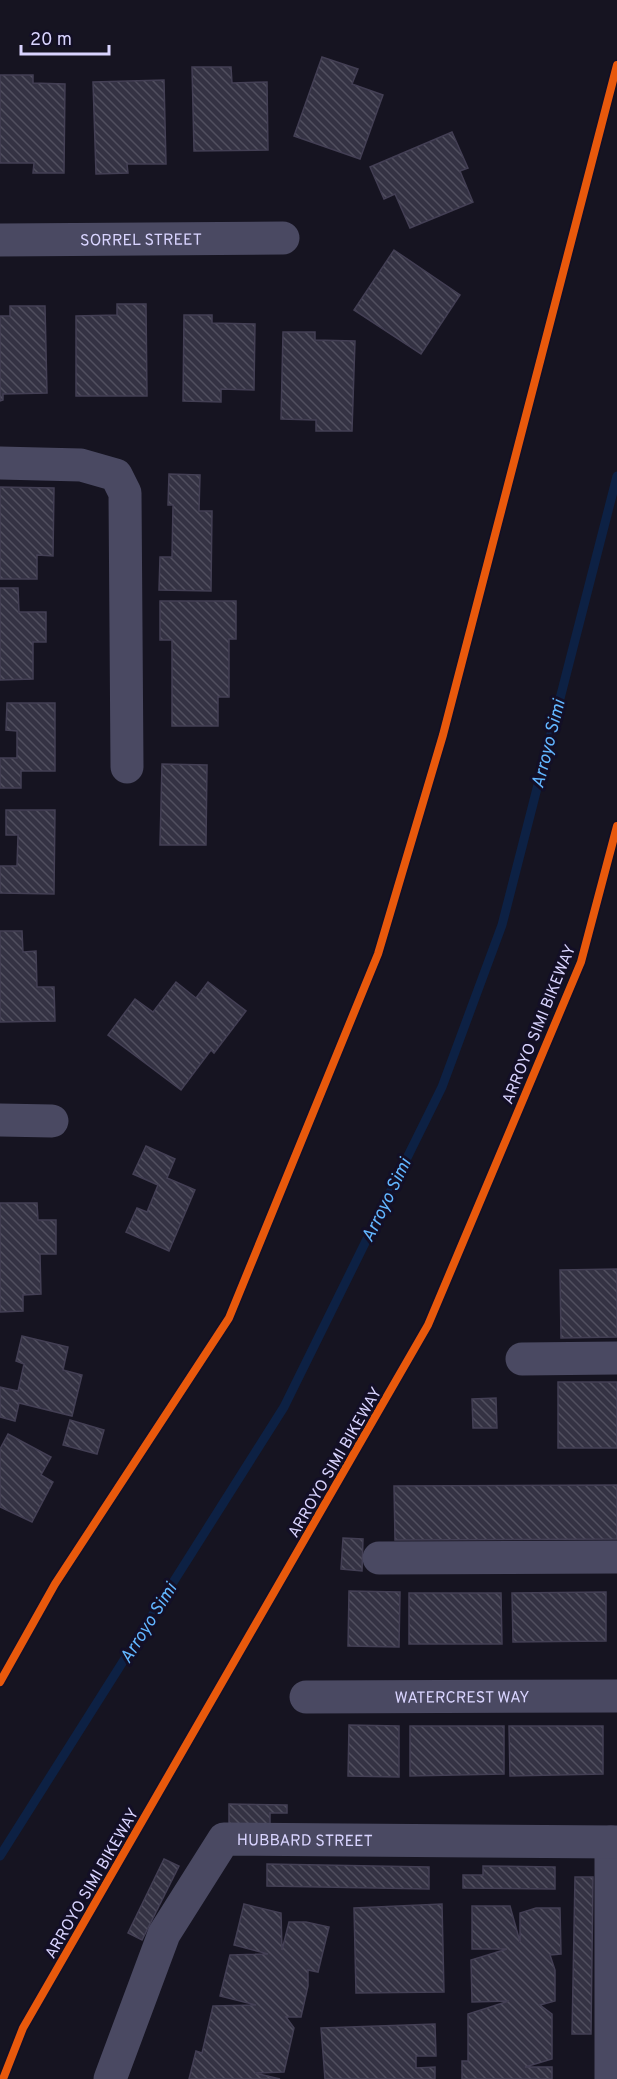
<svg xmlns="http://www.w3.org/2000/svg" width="617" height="2079" viewBox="0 0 617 2079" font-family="Overpass,sans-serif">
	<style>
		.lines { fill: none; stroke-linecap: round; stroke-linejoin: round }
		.stream { stroke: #0d2144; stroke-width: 9 }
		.building { fill: url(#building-back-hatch); stroke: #433f54; stroke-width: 1.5 }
		.minor { stroke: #4a4962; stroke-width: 33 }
		.cycleway-casing { stroke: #130f26; stroke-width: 11 }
		.cycleway { stroke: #e8590c; stroke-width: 8 }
		.labels { text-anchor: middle; stroke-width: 6; stroke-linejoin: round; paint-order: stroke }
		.street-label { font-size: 16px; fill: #d9d4ff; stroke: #130f26 }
		.water-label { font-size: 18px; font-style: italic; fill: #62b6ff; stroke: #130f26 }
	</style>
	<defs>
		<pattern id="building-back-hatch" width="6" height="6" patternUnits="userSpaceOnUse" patternTransform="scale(1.5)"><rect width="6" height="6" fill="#343243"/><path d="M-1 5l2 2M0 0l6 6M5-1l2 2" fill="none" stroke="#514f5f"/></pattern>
	</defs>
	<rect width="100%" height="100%" fill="#161421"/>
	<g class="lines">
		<polyline class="stream" points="0,1856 284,1407 442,1087 502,925 617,476"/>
	</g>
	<g class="building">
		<polygon points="322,57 358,69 352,84 383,95 360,159 294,136"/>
		<polygon points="192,67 231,67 232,83 267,82 268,150 194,151"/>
		<polygon points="0,75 33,75 33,83 65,84 64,173 33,173 34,163 0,163"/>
		<polygon points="164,80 166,164 127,164 128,173 96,174 93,82"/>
		<polygon points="452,132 468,168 460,171 473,202 410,228 395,194 384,199 370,167"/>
		<polygon points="394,250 460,295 421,354 354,310"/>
		<polygon points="117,304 146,304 147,396 76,396 76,316 117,315"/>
		<polygon points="10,306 45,306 47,393 3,394 3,400 0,401 0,316 10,316"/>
		<polygon points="184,315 212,315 212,323 255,324 254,390 221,389 221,402 183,401"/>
		<polygon points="283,332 315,332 315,340 355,341 352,431 316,431 316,420 281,419"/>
		<polygon points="169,474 200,475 199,511 212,511 211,591 159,590 160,557 172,557 173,505 168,505"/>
		<polygon points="0,487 54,488 53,556 37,555 37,579 0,579"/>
		<polygon points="0,588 18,588 19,612 46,612 46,642 33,642 33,679 0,680"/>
		<polygon points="160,601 236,601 236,639 229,639 229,697 218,697 218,726 172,726 172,640 160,640"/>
		<polygon points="7,703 55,703 55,771 21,771 21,788 0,788 0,758 17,758 17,731 6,730"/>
		<polygon points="162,764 207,765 206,845 160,845"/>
		<polygon points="6,810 55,810 54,894 0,893 0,866 17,866 18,835 6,835"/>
		<polygon points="0,931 22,931 23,952 36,951 37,987 54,987 55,1021 0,1022"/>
		<polygon points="176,982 196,998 208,982 246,1011 214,1053 211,1050 181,1090 108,1035 135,999 153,1012"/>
		<polygon points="146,1146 175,1159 167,1178 195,1190 169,1251 126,1232 137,1208 147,1212 158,1185 133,1174"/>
		<polygon points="0,1203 37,1203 38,1220 56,1220 56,1254 40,1254 41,1294 23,1295 23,1311 0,1312"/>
		<polygon points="617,1269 617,1337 561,1338 560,1270"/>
		<polygon points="22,1336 68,1347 63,1370 82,1375 72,1416 19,1403 15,1421 0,1417 0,1387 18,1391 24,1364 16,1361"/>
		<rect x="558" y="1382" width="59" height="66"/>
		<polygon points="496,1398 497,1428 473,1428 472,1399"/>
		<polygon points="70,1420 104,1430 97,1454 63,1445"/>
		<polygon points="8,1434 51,1457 41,1475 53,1482 32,1522 0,1507 0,1449"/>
		<polygon points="617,1485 617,1539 395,1540 394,1486"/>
		<polygon points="343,1538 363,1539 362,1571 341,1569"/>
		<polygon points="349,1591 400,1592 399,1647 348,1646"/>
		<polygon points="606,1592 606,1641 513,1642 512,1593"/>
		<polygon points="409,1593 501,1593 502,1644 409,1644"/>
		<polygon points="349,1725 399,1726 399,1777 348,1776"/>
		<polygon points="410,1726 504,1726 504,1774 410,1776"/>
		<polygon points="509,1726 603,1726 603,1774 510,1776"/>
		<polygon points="229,1804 287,1805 287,1813 270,1813 270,1825 229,1824"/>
		<polygon points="164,1859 179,1866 142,1940 128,1933"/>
		<polygon points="267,1864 429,1867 429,1889 267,1886"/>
		<polygon points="483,1866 555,1867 555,1889 463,1888 463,1875 483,1875"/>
		<polygon points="575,1877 593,1877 591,2034 572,2034"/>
		<polygon points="244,1904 281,1913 282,1950 289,1922 306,1922 329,1927 318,1972 308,1970 308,1986 301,2017 286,2017 294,2028 284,2072 255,2073 280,2079 189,2079 196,2051 202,2053 213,2006 256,2005 220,1996 230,1955 268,1954 234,1945"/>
		<polygon points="442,1904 444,1992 356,1993 354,1908"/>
		<polygon points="472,1906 510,1906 520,1942 520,1913 536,1908 560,1908 561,1954 550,1955 555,1970 555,2001 540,2005 552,2014 552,2059 525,2067 552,2067 552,2079 462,2079 462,2061 468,2061 468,2014 509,2001 472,2002 471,1960 507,1949 472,1949"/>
		<polygon points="435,2024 436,2056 416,2056 416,2068 435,2067 435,2079 325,2079 321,2028"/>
	</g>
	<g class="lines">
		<g class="minor">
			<path id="s1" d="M0,240L283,238"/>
			<polyline points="0,463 81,465 116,475 125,493 127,767"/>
			<polyline points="0,1120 52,1121"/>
			<polyline points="522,1359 617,1358"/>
			<polyline points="379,1558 617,1557"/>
			<path id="s2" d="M306,1697L617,1696"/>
			<polyline points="611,1842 611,2079"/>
			<path id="s3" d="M110,2079L164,1934L224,1839L617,1842"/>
		</g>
		<g class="cycleway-casing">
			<g id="cycleway">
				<polyline points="0,1682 55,1584 229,1318 378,954 443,735 617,65"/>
				<polyline points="3,2079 23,2028 428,1325 581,962 617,826"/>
			</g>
		</g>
		<use href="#cycleway" class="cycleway"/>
	</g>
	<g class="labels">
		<g class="street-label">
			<text dy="6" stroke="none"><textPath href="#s1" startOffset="141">SORREL STREET</textPath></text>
			<text transform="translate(538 1024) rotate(-68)" y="6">ARROYO SIMI BIKEWAY</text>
			<text transform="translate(334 1462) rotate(-60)" y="6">ARROYO SIMI BIKEWAY</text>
			<text dy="6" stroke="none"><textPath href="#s2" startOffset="156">WATERCREST WAY</textPath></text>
			<text dy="6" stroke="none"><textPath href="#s3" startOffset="348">HUBBARD STREET</textPath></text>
			<text transform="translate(91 1883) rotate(-60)" y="6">ARROYO SIMI BIKEWAY</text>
		</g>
		<g class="water-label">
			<text transform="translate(548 744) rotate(-76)" y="6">Arroyo Simi</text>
			<text transform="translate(386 1200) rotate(-64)" y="6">Arroyo Simi</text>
			<text transform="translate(148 1623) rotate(-58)" y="6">Arroyo Simi</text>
		</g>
	</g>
	<path d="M21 45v9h88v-9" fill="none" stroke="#d9d4ff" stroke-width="3"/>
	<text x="30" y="45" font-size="18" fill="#d9d4ff" stroke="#130f26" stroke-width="4.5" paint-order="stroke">20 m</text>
</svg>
